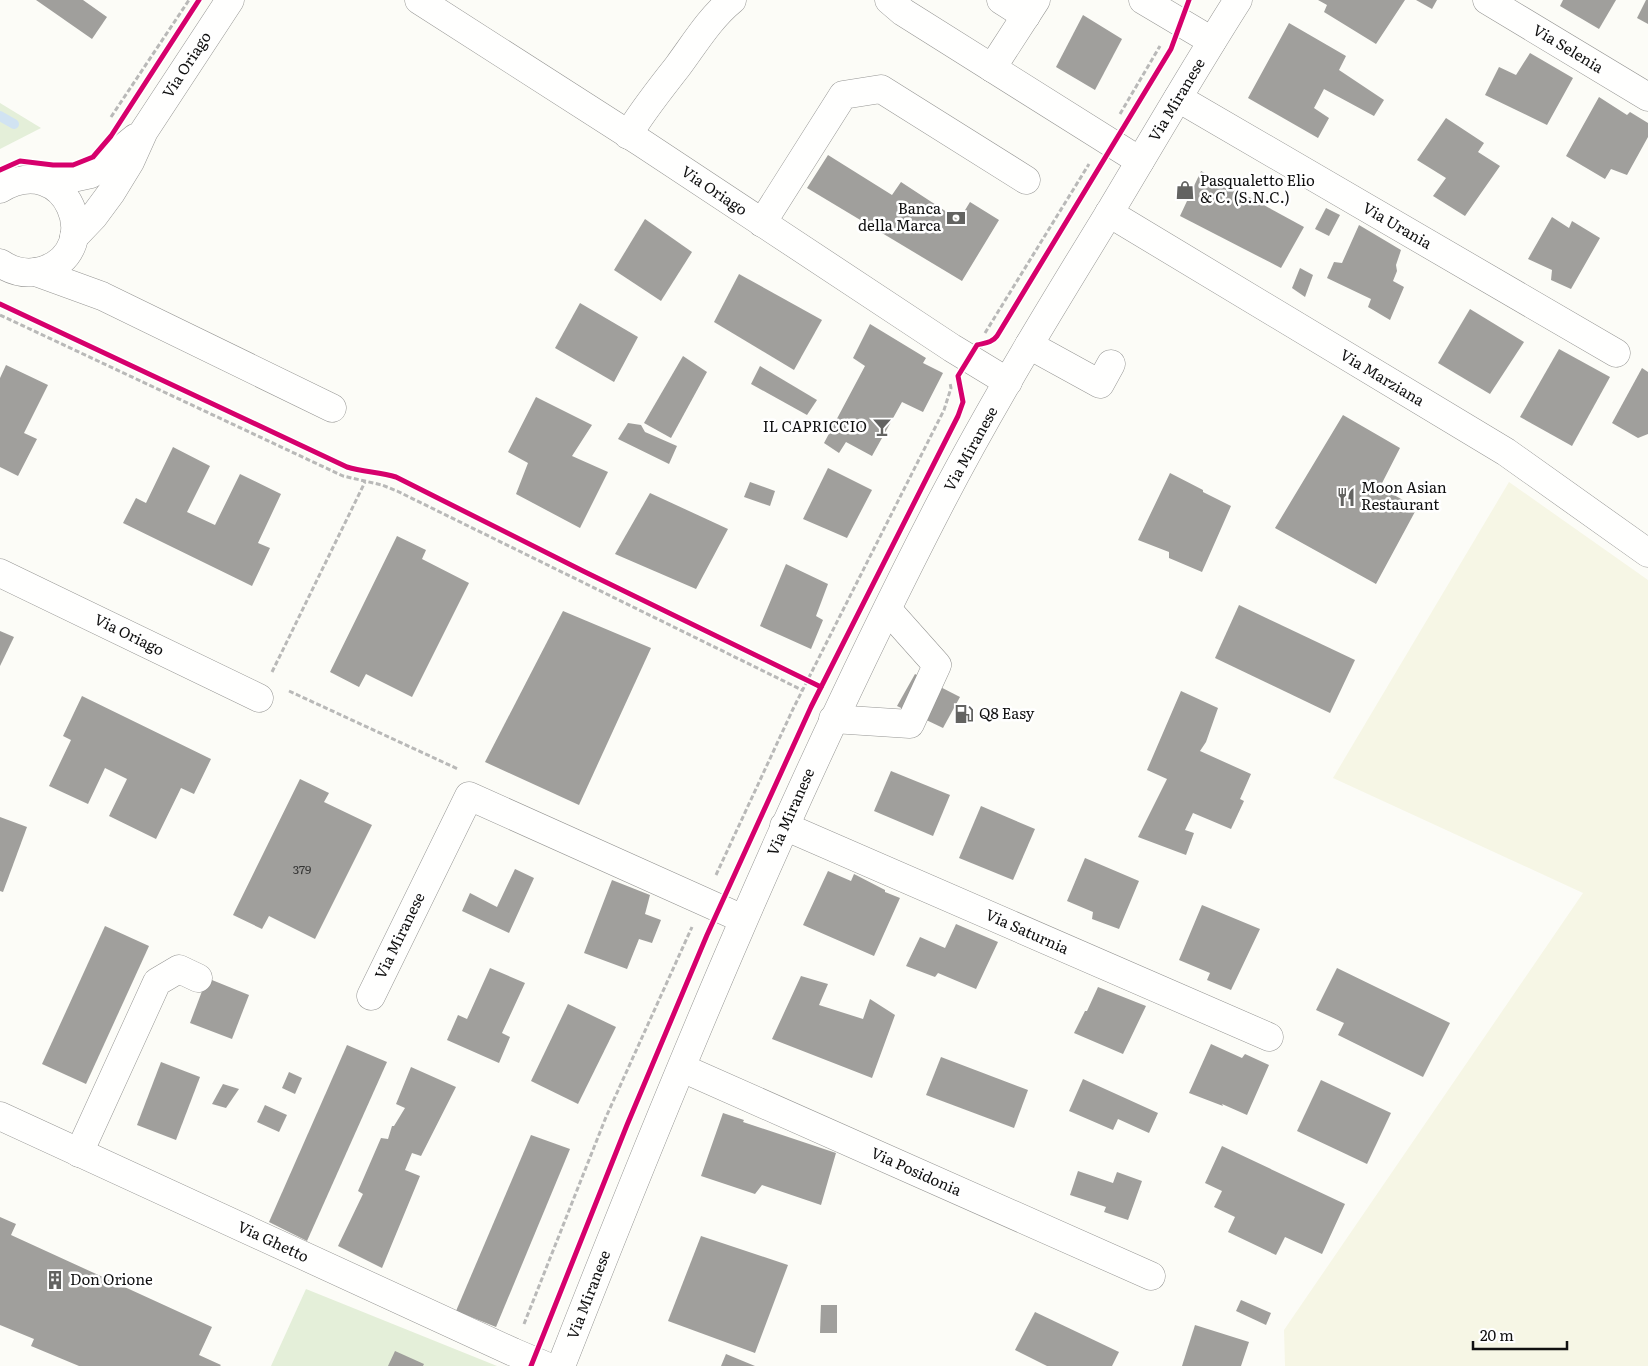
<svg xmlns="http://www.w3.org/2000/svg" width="1648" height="1366" viewBox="0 0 1648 1366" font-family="Literata,serif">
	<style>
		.farmland { fill: #f6f6e5 }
		.green { fill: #e4efd9 }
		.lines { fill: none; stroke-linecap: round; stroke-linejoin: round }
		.stream { stroke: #d1e3f2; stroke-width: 10 }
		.building { fill: #a09f9c }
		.minor-casing { stroke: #969694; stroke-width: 29 }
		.path { stroke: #b9b9b8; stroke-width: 3; stroke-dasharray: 5 2.5; stroke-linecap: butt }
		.minor { stroke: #fffffe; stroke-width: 28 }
		.cycleway-casing { stroke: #fff; stroke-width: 8 }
		.cycleway { stroke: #d6006c; stroke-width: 5 }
		.labels { text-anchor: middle; stroke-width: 5; stroke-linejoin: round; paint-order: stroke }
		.number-label { font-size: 12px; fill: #343433 }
		.street-label { font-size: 15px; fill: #101010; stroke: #fff }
		.poi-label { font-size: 15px; fill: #101010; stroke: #fff; text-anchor: start }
	</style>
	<rect width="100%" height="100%" fill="#fcfcf7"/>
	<polygon class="farmland" points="1509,482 1648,580 1648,1366 1285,1366 1284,1330 1583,893 1333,778"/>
	<g class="green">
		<polygon points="0,103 41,128 0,149"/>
		<polygon points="306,1289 497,1366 271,1366"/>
	</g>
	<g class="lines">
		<polyline class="stream" points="0,116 14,124"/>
	</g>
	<g class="building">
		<polygon points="36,0 83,0 107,17 92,39"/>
		<polygon points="1318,0 1405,0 1376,44 1324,12 1327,5"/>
		<polygon points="1416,0 1437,0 1432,9"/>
		<polygon points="1563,0 1616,0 1599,29 1560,6"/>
		<polygon points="1646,0 1648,0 1648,24 1637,18"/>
		<polygon points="1083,15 1122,39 1095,90 1056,67"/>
		<polygon points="1289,23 1346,56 1339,70 1384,100 1374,116 1324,89 1314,108 1329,118 1318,138 1248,98"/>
		<polygon points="1530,53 1573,78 1547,125 1485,95 1499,67 1516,75"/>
		<polygon points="1599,97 1627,115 1630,112 1648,123 1648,137 1627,175 1611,169 1605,179 1566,156"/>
		<polygon points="1446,118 1484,143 1478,152 1500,166 1465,216 1433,196 1446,178 1417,160"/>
		<polygon points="828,155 892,195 901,182 959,220 970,202 999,220 962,281 807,188"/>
		<polygon points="1201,171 1304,227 1281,268 1180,216"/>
		<polygon points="1326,208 1340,215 1329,236 1315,229"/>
		<polygon points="1552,217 1569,228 1572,221 1600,238 1571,289 1551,280 1552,270 1528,259"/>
		<polygon points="645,219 692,252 661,301 614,270"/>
		<polygon points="1359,225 1401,250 1396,265 1397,271 1393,281 1404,287 1390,320 1368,307 1371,299 1327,278 1334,262 1342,263"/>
		<polygon points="1300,268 1313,275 1305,297 1292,288"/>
		<polygon points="739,274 822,320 794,370 714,322"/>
		<polygon points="580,303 638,337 614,382 555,348"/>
		<polygon points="1470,309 1524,342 1490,394 1438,363"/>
		<polygon points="870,324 926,358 923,363 943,373 923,412 902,402 872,456 846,442 839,453 824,443 865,366 853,358"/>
		<polygon points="1559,349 1610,377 1572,446 1520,417"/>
		<polygon points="683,356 707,372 671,438 644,423"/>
		<polygon points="6,365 48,385 24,433 37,439 18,476 0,467 0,378"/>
		<polygon points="760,366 817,400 807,415 751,384"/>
		<polygon points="1642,368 1648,372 1648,434 1638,438 1612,423"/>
		<polygon points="536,397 592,425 572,456 608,472 580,528 516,494 528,463 508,452"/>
		<polygon points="1343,415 1400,448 1380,487 1417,508 1376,584 1275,528"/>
		<polygon points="628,423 641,425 645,432 677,446 669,464 618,439"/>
		<polygon points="173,447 210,466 187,512 215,525 240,474 281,494 258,543 270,548 252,586 123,523 136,498 146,503"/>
		<polygon points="828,468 872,490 847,538 803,519"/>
		<polygon points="1170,473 1203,490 1203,492 1231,506 1202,572 1169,558 1169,552 1138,540"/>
		<polygon points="750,482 775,491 770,506 744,497"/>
		<polygon points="650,493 728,529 696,589 615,554"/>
		<polygon points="397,536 426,550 422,559 469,583 412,697 366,674 359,687 330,672"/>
		<polygon points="786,564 828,584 816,616 823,620 811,649 760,626"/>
		<polygon points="1239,605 1355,660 1330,713 1215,658"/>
		<polygon points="563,611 651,648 579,805 485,762"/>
		<polygon points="0,631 14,637 0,666"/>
		<polygon points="915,674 960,697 943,728 897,706"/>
		<polygon points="1181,691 1218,708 1206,742 1200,751 1251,774 1240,799 1244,801 1231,829 1193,813 1185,830 1194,833 1186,855 1138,837 1167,779 1147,770"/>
		<polygon points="82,696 211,759 194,794 181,788 156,839 109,816 127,779 105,768 88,804 49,786 71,740 63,736"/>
		<polygon points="891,771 950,795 933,836 874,811"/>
		<polygon points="300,779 329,793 324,802 372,825 315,939 269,916 262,929 233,915"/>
		<polygon points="981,806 1035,829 1013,880 959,858"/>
		<polygon points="0,817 27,827 3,892 0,891"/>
		<polygon points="1085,858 1139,881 1119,929 1092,919 1093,912 1067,901"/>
		<polygon points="515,869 534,878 509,933 462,911 470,893 497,907"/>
		<polygon points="828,871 851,881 854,874 885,890 885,892 900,898 874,956 803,925"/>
		<polygon points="612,880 650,895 645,914 661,920 652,943 639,939 627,969 584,953"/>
		<polygon points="1202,905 1260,929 1231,990 1207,980 1210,973 1179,960"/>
		<polygon points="956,924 998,942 976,989 938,973 935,977 906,966 920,937 945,948"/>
		<polygon points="105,926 149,946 86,1084 42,1064"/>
		<polygon points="490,968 525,983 502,1033 510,1037 499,1063 447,1040 458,1015 467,1019"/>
		<polygon points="1337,968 1450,1023 1423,1077 1338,1035 1344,1023 1316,1010"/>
		<polygon points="801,976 828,984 819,1005 863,1019 870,999 895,1015 872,1078 772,1039"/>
		<polygon points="207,978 249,995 232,1039 190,1023"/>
		<polygon points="1098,987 1146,1006 1123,1054 1074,1033 1085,1011 1087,1011"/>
		<polygon points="568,1004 616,1027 578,1104 531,1081"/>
		<polygon points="1211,1044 1242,1058 1245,1054 1269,1065 1247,1115 1222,1104 1223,1106 1189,1093"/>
		<polygon points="347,1045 387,1062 307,1241 269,1222"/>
		<polygon points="941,1057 1028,1090 1014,1128 926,1095"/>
		<polygon points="161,1062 200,1077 176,1140 137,1125"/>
		<polygon points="411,1067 456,1087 421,1156 412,1153 405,1170 420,1176 382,1268 338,1246 363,1194 358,1191 381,1138 388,1139 392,1126 394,1126 405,1108 396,1104"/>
		<polygon points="289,1072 302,1078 295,1094 282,1088"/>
		<polygon points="1083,1079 1158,1113 1149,1133 1118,1119 1113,1130 1069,1111"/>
		<polygon points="1321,1080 1391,1113 1367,1164 1297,1131"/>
		<polygon points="223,1084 239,1089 226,1108 212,1104"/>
		<polygon points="265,1105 287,1115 279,1132 257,1122"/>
		<polygon points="723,1113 744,1120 743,1122 836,1153 821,1205 762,1185 755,1194 701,1176"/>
		<polygon points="531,1135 570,1149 496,1327 456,1311"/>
		<polygon points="1222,1146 1345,1204 1322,1254 1285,1237 1276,1255 1228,1232 1235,1217 1214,1207 1222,1191 1205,1183"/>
		<polygon points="1078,1171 1113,1183 1117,1172 1142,1181 1128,1220 1104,1212 1106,1207 1070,1195"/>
		<polygon points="0,1217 16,1224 11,1235 212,1327 199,1355 221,1365 220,1366 79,1366 31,1346 34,1339 0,1325"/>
		<polygon points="701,1236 788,1265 755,1353 668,1321"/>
		<polygon points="1241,1300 1271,1313 1266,1325 1236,1311"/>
		<polygon points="821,1305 837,1305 837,1333 820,1333"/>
		<polygon points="1035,1312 1119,1352 1112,1366 1047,1366 1015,1350"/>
		<polygon points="1195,1325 1249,1342 1241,1366 1182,1366"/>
		<polygon points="395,1351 424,1364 423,1366 388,1366"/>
		<polygon points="726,1354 755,1366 721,1366"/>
	</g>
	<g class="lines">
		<g class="minor-casing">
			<g id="minor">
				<polyline points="419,0 642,143 952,348 1008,382"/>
				<polyline points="889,0 903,12 1140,161"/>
				<polyline points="1001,0 1026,16"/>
				<polyline points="1143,0 1212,41"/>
				<polyline points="1487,0 1648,97"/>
				<polyline points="992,68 1036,0"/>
				<polyline points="1178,98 1616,353"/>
				<path d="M628,135C643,110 661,88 678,66C695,43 710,18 732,0"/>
				<polyline points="41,180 68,179 91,174 135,138"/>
				<path d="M0,189C67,149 106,249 44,270C28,275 13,272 0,263"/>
				<polyline points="1109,213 1506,452 1648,553"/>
				<polyline points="762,223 843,95 881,89 1026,180"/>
				<polyline points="74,237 94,216 111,193 130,162 144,131 230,0"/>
				<polyline points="36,272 102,296 332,408"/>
				<polyline points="1029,345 1100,384 1111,364"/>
				<polyline points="0,573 259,698"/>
				<polyline points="833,719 910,724 937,665 888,610"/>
				<polyline points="784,826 1269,1037"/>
				<polyline points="371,996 469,796 743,919"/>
				<polyline points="682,1068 1151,1276"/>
				<polyline points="0,1116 513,1352 546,1366"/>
				<polyline points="79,1153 157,982 179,969 198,978"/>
				<path d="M561,1366C676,1073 796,782 941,502C993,402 1052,306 1111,210C1153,140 1194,69 1238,0"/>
			</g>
		</g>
		<g class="path">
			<polyline points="1120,114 1160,46"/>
			<polyline points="111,117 189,0"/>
			<polyline points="0,315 343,476 382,485 397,491 802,690"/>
			<polyline points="985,333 1089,164"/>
			<polyline points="272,672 365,482"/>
			<polyline points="289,691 458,769"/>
			<polyline points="716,875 793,709 944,410 951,388 950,383"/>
			<polyline points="524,1324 606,1117 692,927"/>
		</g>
		<use href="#minor" class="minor"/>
		<g class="cycleway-casing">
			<g id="cycleway">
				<polyline points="0,170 20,161 53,165 73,165 93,157 111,136 199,0"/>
				<path d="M0,304L347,467C363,472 380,472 396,477L583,571L821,687"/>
				<path d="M531,1366L627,1125L707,935L811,707L958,416L963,402L958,376L977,345C984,343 992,343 997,336L1171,49L1189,0"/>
			</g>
		</g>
		<use href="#cycleway" class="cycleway"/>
	</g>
	<defs>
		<g id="shop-bare" transform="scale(1.5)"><path d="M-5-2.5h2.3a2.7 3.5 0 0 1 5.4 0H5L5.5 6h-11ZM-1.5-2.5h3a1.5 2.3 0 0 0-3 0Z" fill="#636361" stroke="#fff" stroke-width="2.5" paint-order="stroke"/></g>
		<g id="bank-bare" transform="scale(1.5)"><path d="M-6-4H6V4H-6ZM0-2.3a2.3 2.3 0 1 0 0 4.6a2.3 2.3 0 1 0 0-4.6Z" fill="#636361" stroke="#fff" stroke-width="2.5" paint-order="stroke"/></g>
		<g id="bar-bare" transform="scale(1.5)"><path d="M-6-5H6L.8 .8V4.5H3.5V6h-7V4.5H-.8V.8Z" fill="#636361" stroke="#fff" stroke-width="2.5" paint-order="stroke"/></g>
		<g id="restaurant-bare" transform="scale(1.5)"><path d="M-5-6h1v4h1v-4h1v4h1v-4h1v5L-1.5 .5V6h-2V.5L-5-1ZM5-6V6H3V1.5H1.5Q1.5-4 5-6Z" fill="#636361" stroke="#fff" stroke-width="2.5" paint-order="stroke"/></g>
		<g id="fuel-bare" transform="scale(1.5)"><path d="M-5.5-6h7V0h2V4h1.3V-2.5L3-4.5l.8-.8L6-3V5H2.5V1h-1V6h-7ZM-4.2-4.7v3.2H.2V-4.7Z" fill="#636361" stroke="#fff" stroke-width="2.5" paint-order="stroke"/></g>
		<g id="building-bare" transform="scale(1.5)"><path d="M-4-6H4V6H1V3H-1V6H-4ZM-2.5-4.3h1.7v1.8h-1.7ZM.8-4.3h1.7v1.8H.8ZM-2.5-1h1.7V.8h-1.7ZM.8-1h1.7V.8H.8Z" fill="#636361" stroke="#fff" stroke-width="2.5" paint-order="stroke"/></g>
	</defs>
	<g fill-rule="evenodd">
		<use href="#shop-bare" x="1185" y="190"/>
		<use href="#bank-bare" x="956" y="218"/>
		<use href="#bar-bare" x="882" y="427"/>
		<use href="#restaurant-bare" x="1346" y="497"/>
		<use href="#fuel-bare" x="964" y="714"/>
		<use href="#building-bare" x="55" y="1280"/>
	</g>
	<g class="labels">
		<g class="number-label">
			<text x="302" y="874">379</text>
		</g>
		<g class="street-label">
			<text transform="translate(1568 49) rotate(31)" y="5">Via Selenia</text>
			<text transform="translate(187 65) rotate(-57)" y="5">Via Oriago</text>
			<text transform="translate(1177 100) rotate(-59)" y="5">Via Miranese</text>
			<text transform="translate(714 191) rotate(34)" y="5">Via Oriago</text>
			<text transform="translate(1397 226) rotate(30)" y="5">Via Urania</text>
			<text transform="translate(1382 378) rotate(31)" y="5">Via Marziana</text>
			<text transform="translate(971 449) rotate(-61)" y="5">Via Miranese</text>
			<text transform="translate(129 635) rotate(26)" y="5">Via Oriago</text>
			<text transform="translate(791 812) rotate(-66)" y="5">Via Miranese</text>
			<text transform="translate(1027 932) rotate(24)" y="5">Via Saturnia</text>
			<text transform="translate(400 936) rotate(-64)" y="5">Via Miranese</text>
			<text transform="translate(916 1172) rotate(24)" y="5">Via Posidonia</text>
			<text transform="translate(273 1242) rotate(25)" y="5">Via Ghetto</text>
			<text transform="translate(589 1295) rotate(-69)" y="5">Via Miranese</text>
		</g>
		<g class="poi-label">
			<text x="1200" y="186">Pasqualetto Elio<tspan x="1200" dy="17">&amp; C. (S.N.C.)</tspan></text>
			<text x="941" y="214" text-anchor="end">Banca<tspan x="941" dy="17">della Marca</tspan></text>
			<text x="867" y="432" text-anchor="end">IL CAPRICCIO</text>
			<text x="1361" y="493">Moon Asian<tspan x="1361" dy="17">Restaurant</tspan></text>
			<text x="979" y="719">Q8 Easy</text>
			<text x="70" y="1285">Don Orione</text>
		</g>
	</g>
	<path d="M1473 1341v8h94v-8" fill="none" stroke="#101010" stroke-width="2.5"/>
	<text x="1480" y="1341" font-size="15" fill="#101010" stroke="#ffffff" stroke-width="4" paint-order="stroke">20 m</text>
</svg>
